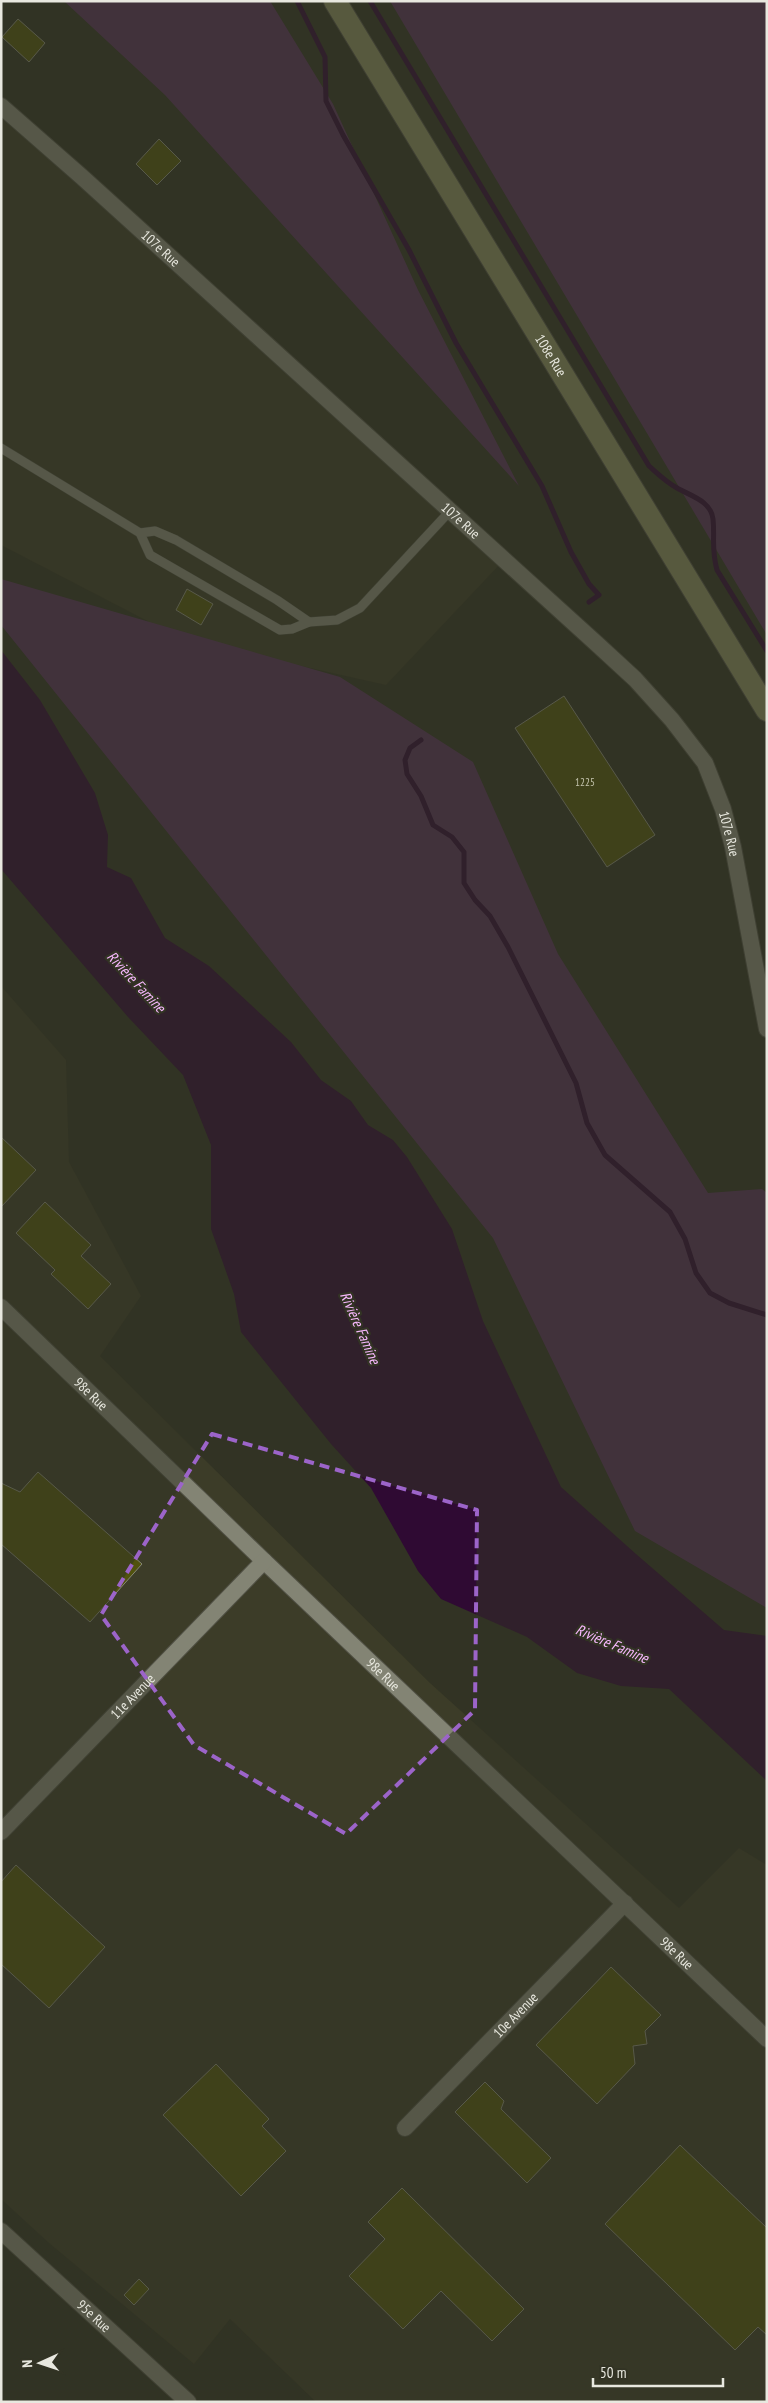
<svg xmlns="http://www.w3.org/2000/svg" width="768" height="2403" viewBox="0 0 768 2403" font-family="'PT Sans Narrow',sans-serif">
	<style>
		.built { fill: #3c3c28 }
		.green { fill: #553258 }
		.water { fill: #2f0a33 }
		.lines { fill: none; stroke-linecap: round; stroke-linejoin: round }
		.stream { stroke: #2f0a33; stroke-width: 5 }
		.building { fill: #51520e; stroke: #868776 }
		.lane-casing { stroke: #505044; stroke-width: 10 }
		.street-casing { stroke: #505044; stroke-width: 18 }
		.secondary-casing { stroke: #505044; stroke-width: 24 }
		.lane { stroke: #838474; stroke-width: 9 }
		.street { stroke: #838474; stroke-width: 16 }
		.secondary { stroke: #86875e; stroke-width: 22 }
		.marked { fill: none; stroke: #9c64c9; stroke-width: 4; stroke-dasharray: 10 6; stroke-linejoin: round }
		.labels { text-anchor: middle; stroke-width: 4.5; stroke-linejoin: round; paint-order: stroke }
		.number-label { font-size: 11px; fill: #c2c2ab }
		.street-label { font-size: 14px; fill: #e8e8df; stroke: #323324 }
		.water-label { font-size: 15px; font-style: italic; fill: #f7b8fd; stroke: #323324 }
	</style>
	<rect width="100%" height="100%" fill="#323324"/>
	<g class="built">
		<polygon points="1,114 502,562 386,685 184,640 1,545"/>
		<polygon points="1,986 66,1060 69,1162 141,1296 100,1356 430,1683 679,1908 739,1848 767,1865 767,2402 316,2402 230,2319 194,2364 49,2243 1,2199"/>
	</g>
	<g class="green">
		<polygon points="64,1 270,1 333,104 418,290 519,486 165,95"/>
		<polygon points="390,1 767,1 767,635"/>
		<polygon points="1,579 340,677 473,762 558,954 708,1193 762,1189 767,1193 767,1608 635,1531 493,1238 1,625"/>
	</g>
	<polygon class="water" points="1,650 40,700 95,793 108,835 107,867 131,878 165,938 209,966 291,1042 321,1080 351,1101 368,1125 393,1140 407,1157 452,1229 483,1321 561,1487 636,1554 724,1630 767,1636 767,1781 669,1689 621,1686 577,1673 527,1637 441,1599 418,1571 371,1488 331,1444 241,1332 234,1294 211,1229 211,1145 183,1075 128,1017 1,869"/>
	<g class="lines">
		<g class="stream">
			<polyline points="297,1 325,57 326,101 343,135 409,250 456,343 542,486 571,552 589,584 599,595 589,602"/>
			<path d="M370,1L649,466C658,474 666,482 677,488C691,496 711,501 713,519C715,538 711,548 717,570L767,651"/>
			<polyline points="421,740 410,748 405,760 407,774 421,796 433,825 452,837 464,852 464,883 475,900 490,916 508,947 576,1083 587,1123 605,1155 670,1212 685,1239 696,1273 710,1293 729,1303 767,1315"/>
		</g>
	</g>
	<g class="building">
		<polygon points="18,19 45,43 29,62 2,37"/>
		<polygon points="159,139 181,161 157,185 136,164"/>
		<polygon points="187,589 213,604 201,625 176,610"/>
		<polygon points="564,696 655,835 607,867 515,728"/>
		<polygon points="1,1137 36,1170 1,1207"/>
		<polygon points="45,1202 91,1245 81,1256 111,1284 88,1309 51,1274 55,1270 16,1233"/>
		<polygon points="38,1472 142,1564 90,1622 1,1544 1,1483 20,1492"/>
		<polygon points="16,1865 105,1947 49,2008 1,1964 1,1882"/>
		<polygon points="611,1967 661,2015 645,2031 647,2044 633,2046 635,2064 597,2104 536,2045"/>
		<polygon points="216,2064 269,2119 262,2126 286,2151 241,2196 163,2115"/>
		<polygon points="485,2082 504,2101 501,2109 551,2158 527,2183 455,2112"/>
		<polygon points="680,2145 767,2228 767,2335 758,2327 735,2350 605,2224"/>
		<polygon points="402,2188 524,2309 492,2341 441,2291 403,2329 349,2276 385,2239 368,2222"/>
		<polygon points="139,2279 149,2289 134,2305 124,2295"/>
	</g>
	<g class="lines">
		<g class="lane-casing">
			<g id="lane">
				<polyline points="1,448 140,533 150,555 280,630 292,629 309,622 337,620 360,608 450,511"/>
				<polyline points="140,533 155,531 176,540 277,600 309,622"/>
			</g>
		</g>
		<g class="street-casing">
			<g id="street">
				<path id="s1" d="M1,106L82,177L597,644L635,679L672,720L705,763L723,809L733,847L767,1029"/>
				<path id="s2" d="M1,1307L264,1561L767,2039"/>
				<path id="s3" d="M1,1832L264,1561"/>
				<path id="s4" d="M405,2128L625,1903"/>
				<path id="s5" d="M1,2231L188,2402"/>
			</g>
		</g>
		<g class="secondary-casing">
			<g id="secondary">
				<path id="s6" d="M335,1L767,710"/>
			</g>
		</g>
		<use href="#lane" class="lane"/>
		<use href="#street" class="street"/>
		<use href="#secondary" class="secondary"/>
	</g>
	<path d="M0 0H768V2403H0ZM212,1434L477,1510L475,1710L346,1834L194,1745L101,1615Z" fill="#323324" fill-opacity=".55" fill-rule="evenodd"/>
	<path class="marked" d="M212,1434L477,1510L475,1710L346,1834L194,1745L101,1615Z"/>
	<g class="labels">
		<g class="number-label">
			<text x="585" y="786">1225</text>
		</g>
		<g class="street-label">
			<text dy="5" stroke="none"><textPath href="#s1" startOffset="214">107e Rue</textPath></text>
			<text dy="5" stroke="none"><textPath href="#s6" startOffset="415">108e Rue</textPath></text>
			<text dy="5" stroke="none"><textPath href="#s1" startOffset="619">107e Rue</textPath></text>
			<text dy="5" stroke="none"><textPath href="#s1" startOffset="1039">107e Rue</textPath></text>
			<text dy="5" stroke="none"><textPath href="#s2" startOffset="125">98e Rue</textPath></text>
			<text dy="5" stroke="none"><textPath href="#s2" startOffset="530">98e Rue</textPath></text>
			<text dy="5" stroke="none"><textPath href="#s3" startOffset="189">11e Avenue</textPath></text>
			<text dy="5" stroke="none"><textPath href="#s2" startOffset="935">98e Rue</textPath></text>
			<text dy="5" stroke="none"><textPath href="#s4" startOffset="158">10e Avenue</textPath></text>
			<text dy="5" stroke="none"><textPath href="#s5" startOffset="126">95e Rue</textPath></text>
		</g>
		<g class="water-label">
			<text transform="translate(136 982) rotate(47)" y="5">Rivière Famine</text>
			<text transform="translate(360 1328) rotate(66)" y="5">Rivière Famine</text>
			<text transform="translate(612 1644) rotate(23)" y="5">Rivière Famine</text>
		</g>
	</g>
	<rect width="768" height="2403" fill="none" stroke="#e8e8df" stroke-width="5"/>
	<g transform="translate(40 2363) rotate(267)" stroke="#323324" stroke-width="4" paint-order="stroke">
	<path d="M0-4L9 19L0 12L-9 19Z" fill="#e8e8df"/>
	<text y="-8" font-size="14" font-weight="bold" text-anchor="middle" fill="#e8e8df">N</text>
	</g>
	<path d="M593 2378v8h130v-8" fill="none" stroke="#e8e8df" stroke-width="2.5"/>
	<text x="600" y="2378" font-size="15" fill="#e8e8df" stroke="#323324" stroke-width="4" paint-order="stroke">50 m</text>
</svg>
